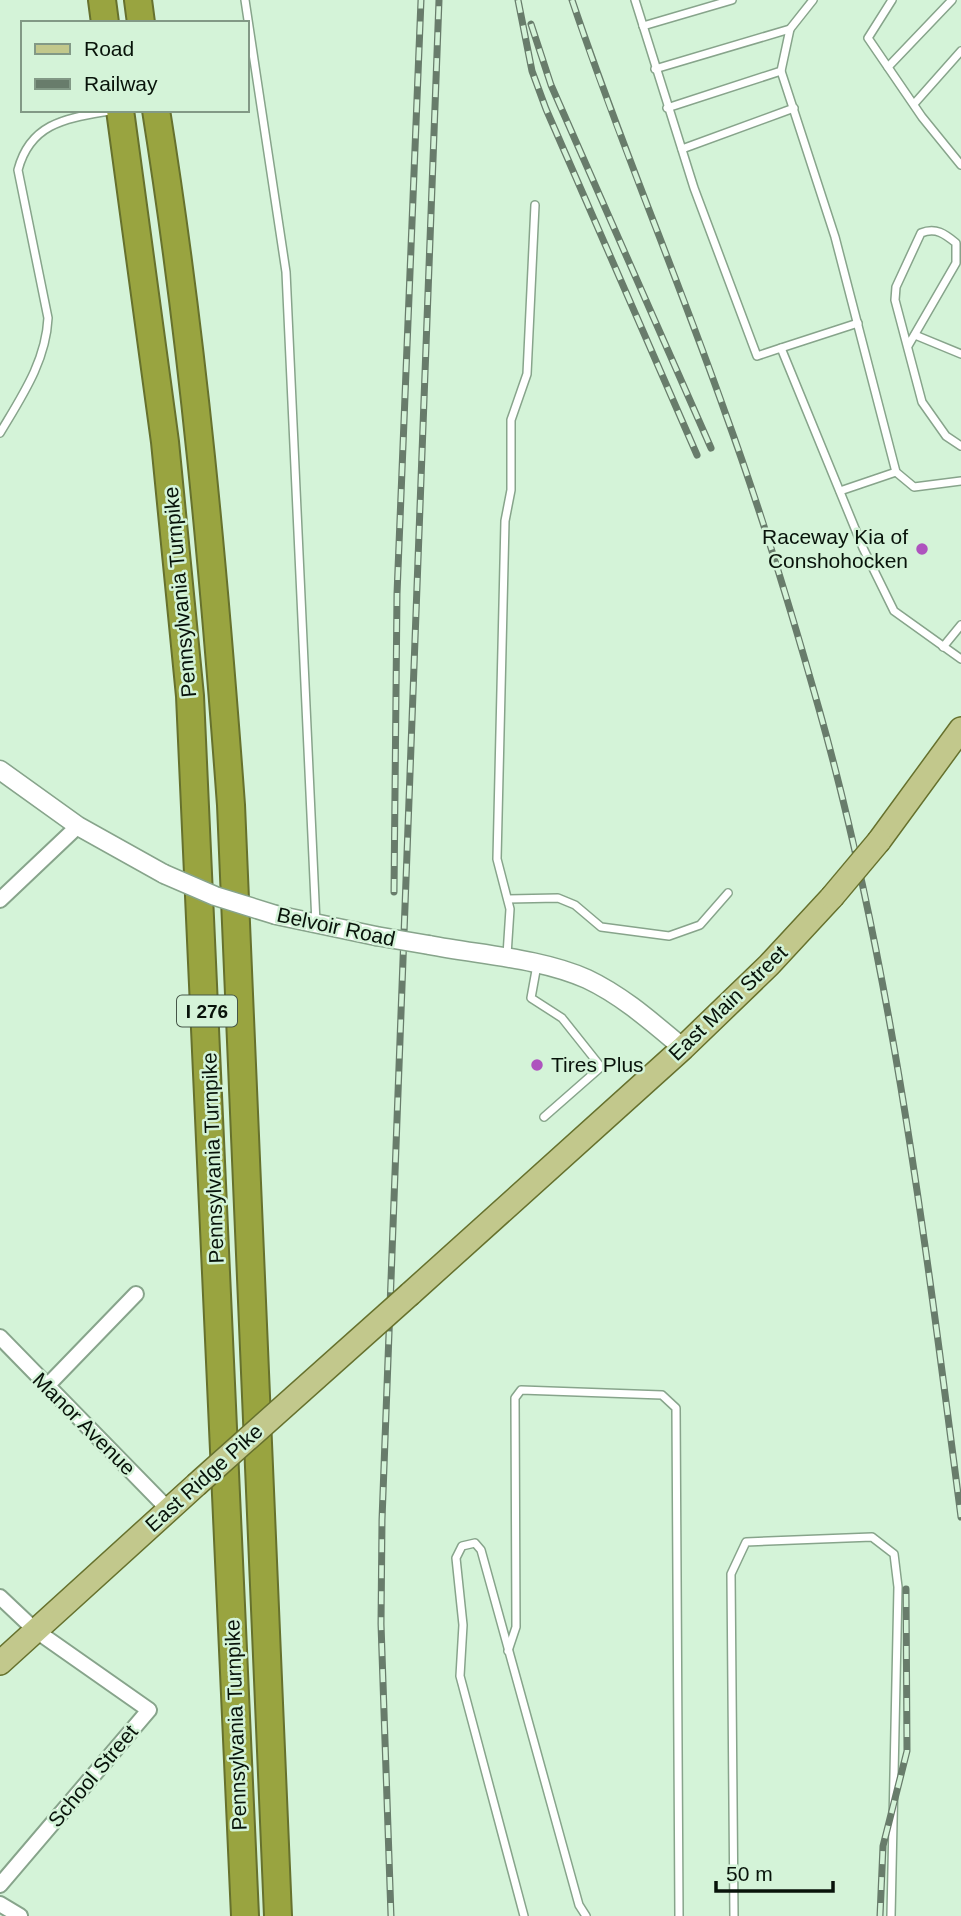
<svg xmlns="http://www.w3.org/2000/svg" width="961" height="1916" viewBox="0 0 961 1916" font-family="Helvetica,sans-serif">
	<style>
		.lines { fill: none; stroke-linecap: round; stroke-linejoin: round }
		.service-casing { stroke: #87a48b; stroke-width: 10 }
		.minor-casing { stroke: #87a48b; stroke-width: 18 }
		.tertiary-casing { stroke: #87a48b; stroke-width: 21 }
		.primary-casing { stroke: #66712d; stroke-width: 26 }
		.motorway-casing { stroke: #66712d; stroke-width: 30 }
		.service { stroke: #fff; stroke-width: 7 }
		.minor { stroke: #fff; stroke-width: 14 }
		.tertiary { stroke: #fff; stroke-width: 18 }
		.primary { stroke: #c2c88c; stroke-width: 23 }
		.motorway { stroke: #99a440; stroke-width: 26 }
		.rail-casing { stroke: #687c6b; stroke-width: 7 }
		.rail { stroke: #d4f3d8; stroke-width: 4.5; stroke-dasharray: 13; stroke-linecap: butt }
		.tertiary-bridge-casing { stroke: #87a48b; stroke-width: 21; stroke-linecap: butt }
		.primary-bridge-casing { stroke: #66712d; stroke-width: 26; stroke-linecap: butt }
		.tertiary-bridge { stroke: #fff; stroke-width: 18 }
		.primary-bridge { stroke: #c2c88c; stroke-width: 23 }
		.poi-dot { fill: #ae53be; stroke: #d4f3d8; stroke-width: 2.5 }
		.labels { text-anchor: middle; stroke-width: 5; stroke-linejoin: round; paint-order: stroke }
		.shield { fill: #d4f3d8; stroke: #455648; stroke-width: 2 }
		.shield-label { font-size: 19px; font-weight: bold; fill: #08130a }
		.poi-label { font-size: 21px; fill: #08130a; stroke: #d4f3d8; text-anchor: end }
		.street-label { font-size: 21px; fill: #08130a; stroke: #d4f3d8 }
	</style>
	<rect width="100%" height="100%" fill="#d4f3d8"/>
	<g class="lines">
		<g class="service-casing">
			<g id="service">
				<polyline points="245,0 286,272 316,923"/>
				<polyline points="635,0 694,188 757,356 781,348 863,548 894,611 961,659"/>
				<polyline points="892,0 868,38 922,117 961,165"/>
				<polyline points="643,26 732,0"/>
				<polyline points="888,67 952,0"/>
				<polyline points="655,69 790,29 813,0"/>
				<polyline points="781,71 835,237 896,472 914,487 961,481"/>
				<polyline points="914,104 961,51"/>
				<polyline points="667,108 781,71 790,29"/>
				<polyline points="682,149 794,108"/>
				<polyline points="915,335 961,354"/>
				<path d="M908,346L956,263V243C945,234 936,227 921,233L896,287L895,300L922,402L946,436L961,446"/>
				<polyline points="781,348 858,323"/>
				<path d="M0,433C22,396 46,361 48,318L18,170C31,120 71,118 115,110"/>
				<polyline points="840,491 896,472"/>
				<polyline points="943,647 961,625"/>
				<polyline points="508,899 558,898 575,905 601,927 669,936 700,925 728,893"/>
				<polyline points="507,955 510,909 497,859 505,521 511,490 511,420 527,374 535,205"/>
				<polyline points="537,965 531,998 562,1018 601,1067 544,1117"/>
				<polyline points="508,1651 516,1627 515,1398 521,1390 662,1395 676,1408 679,1916"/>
				<polyline points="524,1916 460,1676 463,1625 456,1558 462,1546 475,1543 481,1550 579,1905 586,1916"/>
				<polyline points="734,1916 731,1574 746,1542 872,1537 894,1554 898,1587 891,1916"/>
			</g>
		</g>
		<g class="minor-casing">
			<g id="minor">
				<polyline points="0,900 78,826"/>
				<polyline points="0,1337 169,1510"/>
				<polyline points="47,1386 136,1294"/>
				<polyline points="0,1597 35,1630 149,1710 0,1885"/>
				<polyline points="0,1904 20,1916"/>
			</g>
		</g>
		<g class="tertiary-casing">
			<g id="tertiary">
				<polyline points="0,770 78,826 164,874"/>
				<polyline points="276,915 376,936"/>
				<path d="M429,945C480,955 540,958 587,979C623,996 653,1023 683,1048"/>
			</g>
		</g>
		<g class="primary-casing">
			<g id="primary">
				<polyline points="879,841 961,729"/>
				<polyline points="410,1294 683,1048 769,965 832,897"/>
				<polyline points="0,1663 196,1485"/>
			</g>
		</g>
		<g class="motorway-casing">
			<g id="motorway">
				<polyline points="102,0 105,23"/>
				<polyline points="138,0 141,23"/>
				<polyline points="120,110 165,442 190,696 245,1916"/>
				<path d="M156,110C193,341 214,573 231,805L278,1916"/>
			</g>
		</g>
		<use href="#service" class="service"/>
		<use href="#minor" class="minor"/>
		<use href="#tertiary" class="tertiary"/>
		<use href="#primary" class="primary"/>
		<use href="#motorway" class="motorway"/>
		<g class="rail-casing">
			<g id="rail">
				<polyline points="518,0 532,71 546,109 697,455"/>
				<path d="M572,0C619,140 677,276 726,415C761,511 791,610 819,709C893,971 926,1248 961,1517"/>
				<polyline points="531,24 551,85 711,448"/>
				<polyline points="394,892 397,594 421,0"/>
				<polyline points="391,1916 381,1624 382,1520 439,0"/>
				<polyline points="880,1916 883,1846 907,1751 906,1589"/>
			</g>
		</g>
		<use href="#rail" class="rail"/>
		<g class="tertiary-bridge-casing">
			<g id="tertiary-bridge">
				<polyline points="164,874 215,896 276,915"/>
				<polyline points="376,936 429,945"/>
			</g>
		</g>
		<g class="primary-bridge-casing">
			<g id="primary-bridge">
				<polyline points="832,897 879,841"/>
				<polyline points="196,1485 410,1294"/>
			</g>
		</g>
		<use href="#tertiary-bridge" class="tertiary-bridge"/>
		<use href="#primary-bridge" class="primary-bridge"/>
	</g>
	<g class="poi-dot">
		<circle cx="922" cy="549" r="7"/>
		<circle cx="537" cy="1065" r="7"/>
	</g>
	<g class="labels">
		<rect class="shield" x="177" y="995.5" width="60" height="31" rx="5"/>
		<g class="shield-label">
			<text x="207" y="1018">I 276</text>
		</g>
		<g class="poi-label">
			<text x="908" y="544">Raceway Kia of<tspan x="908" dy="24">Conshohocken</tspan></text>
			<text x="551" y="1072" text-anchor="start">Tires Plus</text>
		</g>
		<g class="street-label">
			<text transform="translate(180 592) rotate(-95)" y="7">Pennsylvania Turnpike</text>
			<text transform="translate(336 927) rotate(12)" y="7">Belvoir Road</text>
			<text transform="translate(728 1003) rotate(-44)" y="7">East Main Street</text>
			<text transform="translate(213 1158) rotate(-92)" y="7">Pennsylvania Turnpike</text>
			<text transform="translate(84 1424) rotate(45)" y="7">Manor Avenue</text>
			<text transform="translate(204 1478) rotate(-42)" y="7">East Ridge Pike</text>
			<text transform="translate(236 1725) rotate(-92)" y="7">Pennsylvania Turnpike</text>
			<text transform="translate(93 1776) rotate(-50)" y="7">School Street</text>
		</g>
	</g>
	<rect x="21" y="21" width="228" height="91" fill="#d4f3d8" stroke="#829986" stroke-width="2"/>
	<rect x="35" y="44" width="35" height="10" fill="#c2c88c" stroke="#829986" stroke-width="2"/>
	<text x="84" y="56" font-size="21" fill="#08130a">Road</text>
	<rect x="35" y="79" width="35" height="10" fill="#687c6b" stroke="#829986" stroke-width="2"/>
	<text x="84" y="91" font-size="21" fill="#08130a">Railway</text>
	<path d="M716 1881v10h117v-10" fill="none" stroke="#08130a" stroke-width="3.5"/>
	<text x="726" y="1881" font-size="21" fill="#08130a" stroke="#d4f3d8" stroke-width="5" paint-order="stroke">50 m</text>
</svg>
